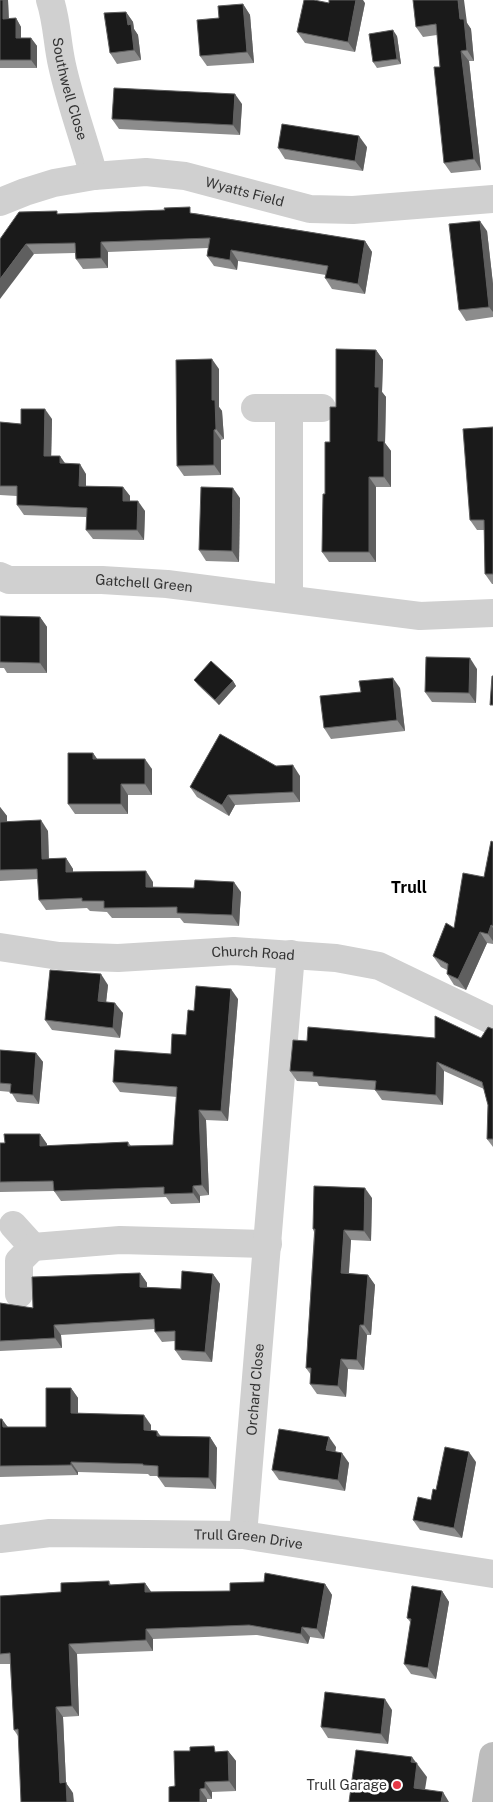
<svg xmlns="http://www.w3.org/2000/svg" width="493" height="1802" viewBox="0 0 493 1802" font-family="'Public Sans',sans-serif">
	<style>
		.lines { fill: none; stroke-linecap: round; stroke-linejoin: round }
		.street { stroke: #d0d0d0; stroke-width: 28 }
		.secondary { stroke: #bdbdbd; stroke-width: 28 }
		.wall { fill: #8c8c8c }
		.shaded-wall { fill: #5f5f5f }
		.building { fill: #1a1a1a; stroke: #5f5f5f }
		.poi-dot { fill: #e63946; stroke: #fff; stroke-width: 2 }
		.labels { text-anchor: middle; stroke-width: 5; stroke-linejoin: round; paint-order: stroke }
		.street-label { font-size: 14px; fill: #333; stroke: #fff }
		.poi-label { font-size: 14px; fill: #333; stroke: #fff; text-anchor: end }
		.quarter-label { font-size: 16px; font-weight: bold; fill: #000; stroke: #fff }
	</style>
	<rect width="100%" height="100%" fill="#fff"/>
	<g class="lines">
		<g class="street">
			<path id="s1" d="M50,0C57,21 57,43 62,65C70,102 84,139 94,176"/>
			<path id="s2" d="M0,202L25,192L54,183L94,176L146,172L185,176L310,209L353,210L493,199"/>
			<polyline points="255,408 322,408"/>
			<path id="s3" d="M0,576L9,580H102L167,584L420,616L493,613"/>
			<polyline points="289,598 289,408"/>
			<path id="s4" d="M0,947L59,956L118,958L234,951L336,958L379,966L493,1021"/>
			<polyline points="13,1225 33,1247 19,1261 19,1294"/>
			<polyline points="33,1247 120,1240 268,1244"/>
			<path id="s5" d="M243,1535L291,954"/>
			<path id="s6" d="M0,1539L50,1533L243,1535L493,1574"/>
		</g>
		<polyline class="secondary" points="486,1802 493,1756"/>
	</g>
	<g class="wall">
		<polygon points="0,0 8,0 9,19 16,18 21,27 21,38 31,38 37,46 37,68 0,68"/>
		<polygon points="413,0 467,23 471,29 474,61 469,61 481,170 451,173 444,163 440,67 437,35 423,37 416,27"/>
		<polygon points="365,3 355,52 305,43 297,32"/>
		<polygon points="243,4 250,15 254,63 207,66 200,56 219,18"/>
		<polygon points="126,12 133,22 134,29 138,35 141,60 117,64 110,53"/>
		<polygon points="397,36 401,64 377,68 373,62"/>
		<polygon points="242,104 240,135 119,129 112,119"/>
		<polygon points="367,147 363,171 285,159 278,148"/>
		<polygon points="194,213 365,241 372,252 365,294 332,289 325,278 326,275 238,261 237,270 214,266 207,256 208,248 108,252 108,268 83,269 76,259 75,253 34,254 0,239 59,214"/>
		<polygon points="487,231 493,284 493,317 466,321 459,310"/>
		<polygon points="376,350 383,360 382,392 386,397 385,443 391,451 391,487 376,487 376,562 329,562 322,552 325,494 330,442 336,407"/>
		<polygon points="219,369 219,407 222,411 224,439 221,440 221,475 184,476 177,466"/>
		<polygon points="52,419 51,456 86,474 86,486 123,487 130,496 130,501 145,511 144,540 93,539 86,530 86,517 24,515 17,505 17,496 0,495 0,422 21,424"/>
		<polygon points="493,427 493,584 492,584 485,574 484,530 477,530 470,520"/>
		<polygon points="240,498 239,562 206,561 199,550"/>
		<polygon points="0,616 40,617 47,627 47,673 7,673 4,668 0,668"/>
		<polygon points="477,669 476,703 432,702 425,692"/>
		<polygon points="194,680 233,681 236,686 219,705 198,685"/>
		<polygon points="400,688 405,731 331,739 324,728 361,692"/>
		<polygon points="93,753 97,759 152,769 152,795 128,795 128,814 75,814 68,804"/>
		<polygon points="276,766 300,776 300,802 235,805 229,816 197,797 190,787"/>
		<polygon points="0,807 7,816 7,822 48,831 49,859 66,858 73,869 73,872 153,882 153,887 241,892 239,926 184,923 180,918 112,918 107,912 90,911 87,908 46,910 39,900 38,879 0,881"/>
		<polygon points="493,842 493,944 487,943 466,990 454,985 447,974 447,970 441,967 433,956 454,928 484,877"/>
		<polygon points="108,985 106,1002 123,1013 120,1038 52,1030 45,1020"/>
		<polygon points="238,999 228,1121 206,1120 209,1195 200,1196 200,1203 171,1204 166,1197 61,1201 54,1191 0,1192 0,1143 5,1143 40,1134 47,1144 47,1146 128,1142 131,1146 173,1145 177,1097 120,1092 113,1082 171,1054 186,1035 194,1011"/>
		<polygon points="493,1029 493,1147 487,1139 488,1105 484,1089 444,1071 443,1105 382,1100 375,1090 319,1086 317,1082 297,1081 290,1071 307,1041 435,1038 481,1038"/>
		<polygon points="0,1050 36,1053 43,1062 39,1104 17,1102 11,1092 0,1091"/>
		<polygon points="372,1198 371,1241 351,1240 349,1273 368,1275 375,1285 371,1335 367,1335 364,1370 348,1369 346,1397 317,1394 310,1384 311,1375 306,1368 314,1232 313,1229"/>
		<polygon points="140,1273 147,1283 147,1287 181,1289 213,1274 220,1284 212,1362 182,1360 175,1350 175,1341 162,1342 155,1332 155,1329 61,1335 62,1348 0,1351 0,1303 33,1308"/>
		<polygon points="71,1388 78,1398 78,1413 151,1425 151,1430 161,1436 210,1437 217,1448 216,1489 165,1487 158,1477 158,1476 150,1476 148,1474 78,1472 78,1475 0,1477 0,1419 8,1427 46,1427"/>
		<polygon points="336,1447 335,1452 349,1463 345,1491 279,1480 272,1470"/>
		<polygon points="476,1462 462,1538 420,1530 413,1520 431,1500 436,1490"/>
		<polygon points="109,1581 111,1585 145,1583 151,1592 230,1591 325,1584 332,1595 324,1639 310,1637 308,1644 257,1635 153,1639 153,1651 77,1654 79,1716 63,1717 66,1783 73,1793 18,1736 14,1730 10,1664 0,1664 0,1596 61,1592"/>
		<polygon points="442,1591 449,1602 436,1679 411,1674 404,1664 411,1623 407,1618"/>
		<polygon points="392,1710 388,1744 328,1738 321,1727"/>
		<polygon points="228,1751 236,1761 236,1791 212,1792 212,1799 207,1799 175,1786 218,1752"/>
	</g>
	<g class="shaded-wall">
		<polygon points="3,0 8,0 9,27 3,19"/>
		<polygon points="356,0 363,0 365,3 355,52 348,42"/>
		<polygon points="458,0 464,0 467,23 471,29 474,61 467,50 460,19"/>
		<polygon points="243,4 250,15 254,63 247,52"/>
		<polygon points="126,12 133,22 134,29 138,35 141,60 134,50 128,25"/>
		<polygon points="16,18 21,27 21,46 16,38"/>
		<polygon points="393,30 397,36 401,64 397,59"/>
		<polygon points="31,38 37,46 37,68 31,60"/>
		<polygon points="461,51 469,61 481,170 474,159"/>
		<polygon points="235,94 242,104 240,135 233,125"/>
		<polygon points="359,136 367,147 363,171 355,161"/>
		<polygon points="480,221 487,231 493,284 493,312 489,307"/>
		<polygon points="365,241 372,252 365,294 358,284"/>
		<polygon points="101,242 108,252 108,268 101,258"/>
		<polygon points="26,244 34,254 0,299 0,279"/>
		<polygon points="231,250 238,261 237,270 230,260"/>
		<polygon points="376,350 383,360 382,392 386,397 385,443 391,451 391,487 384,477 378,441 375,387"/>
		<polygon points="212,359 219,369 219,407 222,411 224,439 216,429 212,400"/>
		<polygon points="45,409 52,419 51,465 44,456"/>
		<polygon points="214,430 221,440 221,475 214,465"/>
		<polygon points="60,456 67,466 60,463"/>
		<polygon points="80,464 86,474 86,496 79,486"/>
		<polygon points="369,477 376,487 376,562 369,552"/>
		<polygon points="123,487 130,496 130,510 123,501"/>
		<polygon points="233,488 240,498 239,562 232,551"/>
		<polygon points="138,501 145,511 144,540 137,530"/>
		<polygon points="40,617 47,627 47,673 40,663"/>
		<polygon points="470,658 477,669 476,703 469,693"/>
		<polygon points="393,678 400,688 405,731 397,720"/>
		<polygon points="233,681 236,686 219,705 215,700"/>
		<polygon points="93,753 100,763 93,759"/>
		<polygon points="145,759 152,769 152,795 145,784"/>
		<polygon points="293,765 300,776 300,802 293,792"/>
		<polygon points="121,784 128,795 128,814 121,804"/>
		<polygon points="228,795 235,805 229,816 222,805"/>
		<polygon points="0,807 7,816 7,833 0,822"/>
		<polygon points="41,820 48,831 49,870 42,859"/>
		<polygon points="66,858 73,869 73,882 66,872"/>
		<polygon points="146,871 153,882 153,897 146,887"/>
		<polygon points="234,882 241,892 239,926 232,915"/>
		<polygon points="491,925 493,928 493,941 488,934"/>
		<polygon points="480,932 487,943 466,990 458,979"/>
		<polygon points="101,974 108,985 105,1012 98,1001"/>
		<polygon points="231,989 238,999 228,1121 221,1111"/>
		<polygon points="115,1003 123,1013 120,1038 113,1028"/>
		<polygon points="36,1053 43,1062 39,1104 33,1095"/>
		<polygon points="437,1062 444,1071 443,1105 436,1095"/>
		<polygon points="199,1110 206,1120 209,1195 202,1185"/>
		<polygon points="40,1134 47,1144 47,1156 40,1146"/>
		<polygon points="193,1186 200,1196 200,1203 193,1193"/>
		<polygon points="365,1188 372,1198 371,1241 364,1231"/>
		<polygon points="344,1230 351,1240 348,1283 341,1273"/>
		<polygon points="140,1273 147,1283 147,1297 140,1287"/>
		<polygon points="213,1274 220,1284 212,1362 205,1352"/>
		<polygon points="368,1275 375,1285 371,1335 364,1325"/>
		<polygon points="54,1325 61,1335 62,1348 55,1338"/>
		<polygon points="360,1325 367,1335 364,1370 357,1360"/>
		<polygon points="341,1359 348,1369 346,1397 338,1386"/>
		<polygon points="71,1388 78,1398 78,1423 71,1413"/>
		<polygon points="144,1415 151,1425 151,1441 144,1430"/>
		<polygon points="2,1419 9,1429 3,1427"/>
		<polygon points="157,1431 164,1441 157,1436"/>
		<polygon points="210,1437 217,1448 216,1489 209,1478"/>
		<polygon points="329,1437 336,1447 334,1461 326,1450"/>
		<polygon points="469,1452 476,1462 462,1538 454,1528"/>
		<polygon points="342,1453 349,1463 345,1491 338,1480"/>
		<polygon points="71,1462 78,1472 78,1475 71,1465"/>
		<polygon points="145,1583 152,1593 145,1592"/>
		<polygon points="325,1584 332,1595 324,1639 317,1629"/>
		<polygon points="442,1591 449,1602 436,1679 428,1668"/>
		<polygon points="302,1627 310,1637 308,1644 301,1634"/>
		<polygon points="146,1629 153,1639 153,1651 146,1640"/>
		<polygon points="69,1644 77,1654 79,1716 72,1706"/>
		<polygon points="385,1699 392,1710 388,1744 381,1734"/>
		<polygon points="56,1707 63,1717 66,1783 73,1793 74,1802 67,1802 60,1783"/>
		<polygon points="228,1751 236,1761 236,1791 229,1781"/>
		<polygon points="412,1757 427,1777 423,1802 414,1788 411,1762"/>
		<polygon points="205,1782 212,1792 212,1799 205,1788"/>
		<polygon points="200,1789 207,1799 207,1802 200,1802"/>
		<polygon points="443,1792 449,1802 441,1802"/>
	</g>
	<g class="building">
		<polygon points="0,0 3,0 3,19 16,18 16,38 31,38 31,60 0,60"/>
		<polygon points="304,0 314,0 329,3 329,0 356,0 348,42 297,32"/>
		<polygon points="413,0 458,0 460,19 464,19 467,50 461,51 474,159 444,163 434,67 440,67 436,24 416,27"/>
		<polygon points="243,4 247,52 200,56 197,20 219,18 218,6"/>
		<polygon points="126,12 128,25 131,24 134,50 110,53 104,13"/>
		<polygon points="393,30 397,59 373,62 369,34"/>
		<polygon points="114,88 235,94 233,125 112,119"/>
		<polygon points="282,124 359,136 355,161 278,148"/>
		<polygon points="190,207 190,213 365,241 358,284 325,278 328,266 231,250 230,260 207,256 210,238 101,242 101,258 76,259 75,243 26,244 0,279 0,239 19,212 57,211 57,214 165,210 164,208"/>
		<polygon points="480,221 489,307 459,310 449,224"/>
		<polygon points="336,349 376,350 375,387 379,387 378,441 384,441 384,477 369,477 369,552 322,552 323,494 325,494 325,442 330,442 330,407 336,407"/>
		<polygon points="212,359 212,400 215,400 216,429 214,430 214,465 177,466 176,360"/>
		<polygon points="21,409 45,409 44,456 60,456 60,463 80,464 79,486 123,487 123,501 138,501 137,530 86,530 87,508 17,505 17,486 0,486 0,422 21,424"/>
		<polygon points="493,427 493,574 485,574 484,520 470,520 463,429"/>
		<polygon points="201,487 233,488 232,551 199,550"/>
		<polygon points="0,616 40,617 40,663 0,662"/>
		<polygon points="426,657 470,658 469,693 425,692"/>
		<polygon points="211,661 233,681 215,700 194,680"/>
		<polygon points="492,676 493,676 493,705 490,705"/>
		<polygon points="393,678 397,720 324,728 320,696 361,692 359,681"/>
		<polygon points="220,734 276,766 293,765 293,792 228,795 222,805 190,787"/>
		<polygon points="68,753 93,753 93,759 145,759 145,784 121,784 121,804 68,804"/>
		<polygon points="0,819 0,822 41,820 42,859 66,858 66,872 146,871 146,887 194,888 195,880 234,882 232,915 177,913 177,907 104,908 104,901 82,901 82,898 39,900 37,869 0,870"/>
		<polygon points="491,841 493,842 493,926 491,925 488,934 480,932 458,979 447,974 448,964 433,956 446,923 454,928 463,873 484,877"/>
		<polygon points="50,970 101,974 98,1001 115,1003 113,1028 45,1020"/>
		<polygon points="196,986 231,989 221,1111 199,1110 202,1185 193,1186 193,1193 164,1194 164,1187 54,1191 53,1181 0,1182 0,1143 5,1143 4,1134 40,1134 40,1146 128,1142 128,1146 173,1145 177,1087 113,1082 115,1050 171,1054 172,1034 186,1035 188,1010 194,1011"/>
		<polygon points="435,1016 481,1038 488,1027 493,1029 493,1139 487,1139 488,1105 482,1082 437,1062 436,1095 375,1090 376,1081 313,1076 313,1072 290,1071 293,1040 307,1041 308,1027 435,1038"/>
		<polygon points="0,1050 36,1053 33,1095 10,1093 11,1084 0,1083"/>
		<polygon points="314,1186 365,1188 364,1231 344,1230 341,1273 368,1275 364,1325 360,1325 357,1360 341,1359 338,1386 310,1384 311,1368 306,1368 315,1229 313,1229"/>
		<polygon points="182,1271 213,1274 205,1352 175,1350 175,1331 155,1332 154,1319 54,1325 55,1338 0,1341 0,1303 33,1308 32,1277 140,1273 140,1287 181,1289"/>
		<polygon points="46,1388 71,1388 71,1413 144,1415 144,1430 157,1431 157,1436 210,1437 209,1478 158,1477 158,1466 143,1465 143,1464 71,1462 71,1465 0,1466 0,1419 2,1419 3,1427 46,1427"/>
		<polygon points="279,1429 329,1437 326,1450 342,1453 338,1480 272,1470"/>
		<polygon points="445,1447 469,1452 454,1528 413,1520 418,1497 431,1500 433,1489 436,1490"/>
		<polygon points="265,1573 325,1584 317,1629 302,1627 301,1634 249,1625 146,1629 146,1640 69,1644 72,1706 56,1707 60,1783 66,1782 67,1802 21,1802 18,1729 14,1730 10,1653 0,1654 0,1596 61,1592 61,1583 109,1581 109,1585 145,1583 145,1592 230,1591 230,1583 264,1582"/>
		<polygon points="412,1586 442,1591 428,1668 404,1664 411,1619 407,1618"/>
		<polygon points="325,1692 385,1699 381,1734 321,1727"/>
		<polygon points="214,1746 215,1752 228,1751 229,1781 205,1782 205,1788 200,1789 200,1802 169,1802 169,1787 175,1786 174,1751 190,1751 190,1747"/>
		<polygon points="356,1750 412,1757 411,1762 417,1763 414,1788 443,1792 441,1802 349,1802"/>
	</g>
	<circle class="poi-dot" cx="397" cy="1785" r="5"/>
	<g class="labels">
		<g class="street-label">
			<text dy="5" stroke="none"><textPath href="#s1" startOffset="91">Southwell Close</textPath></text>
			<text dy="5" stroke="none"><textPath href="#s2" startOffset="251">Wyatts Field</textPath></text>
			<text dy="5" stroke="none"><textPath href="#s3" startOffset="145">Gatchell Green</textPath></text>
			<text dy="5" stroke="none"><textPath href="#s4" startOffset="254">Church Road</textPath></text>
			<text dy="5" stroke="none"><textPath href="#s5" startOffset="146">Orchard Close</textPath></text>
			<text dy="5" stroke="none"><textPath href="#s6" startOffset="249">Trull Green Drive</textPath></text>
		</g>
		<g class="poi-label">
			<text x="387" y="1790">Trull Garage</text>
		</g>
		<g class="quarter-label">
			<text x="409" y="893">Trull</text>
		</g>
	</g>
</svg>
